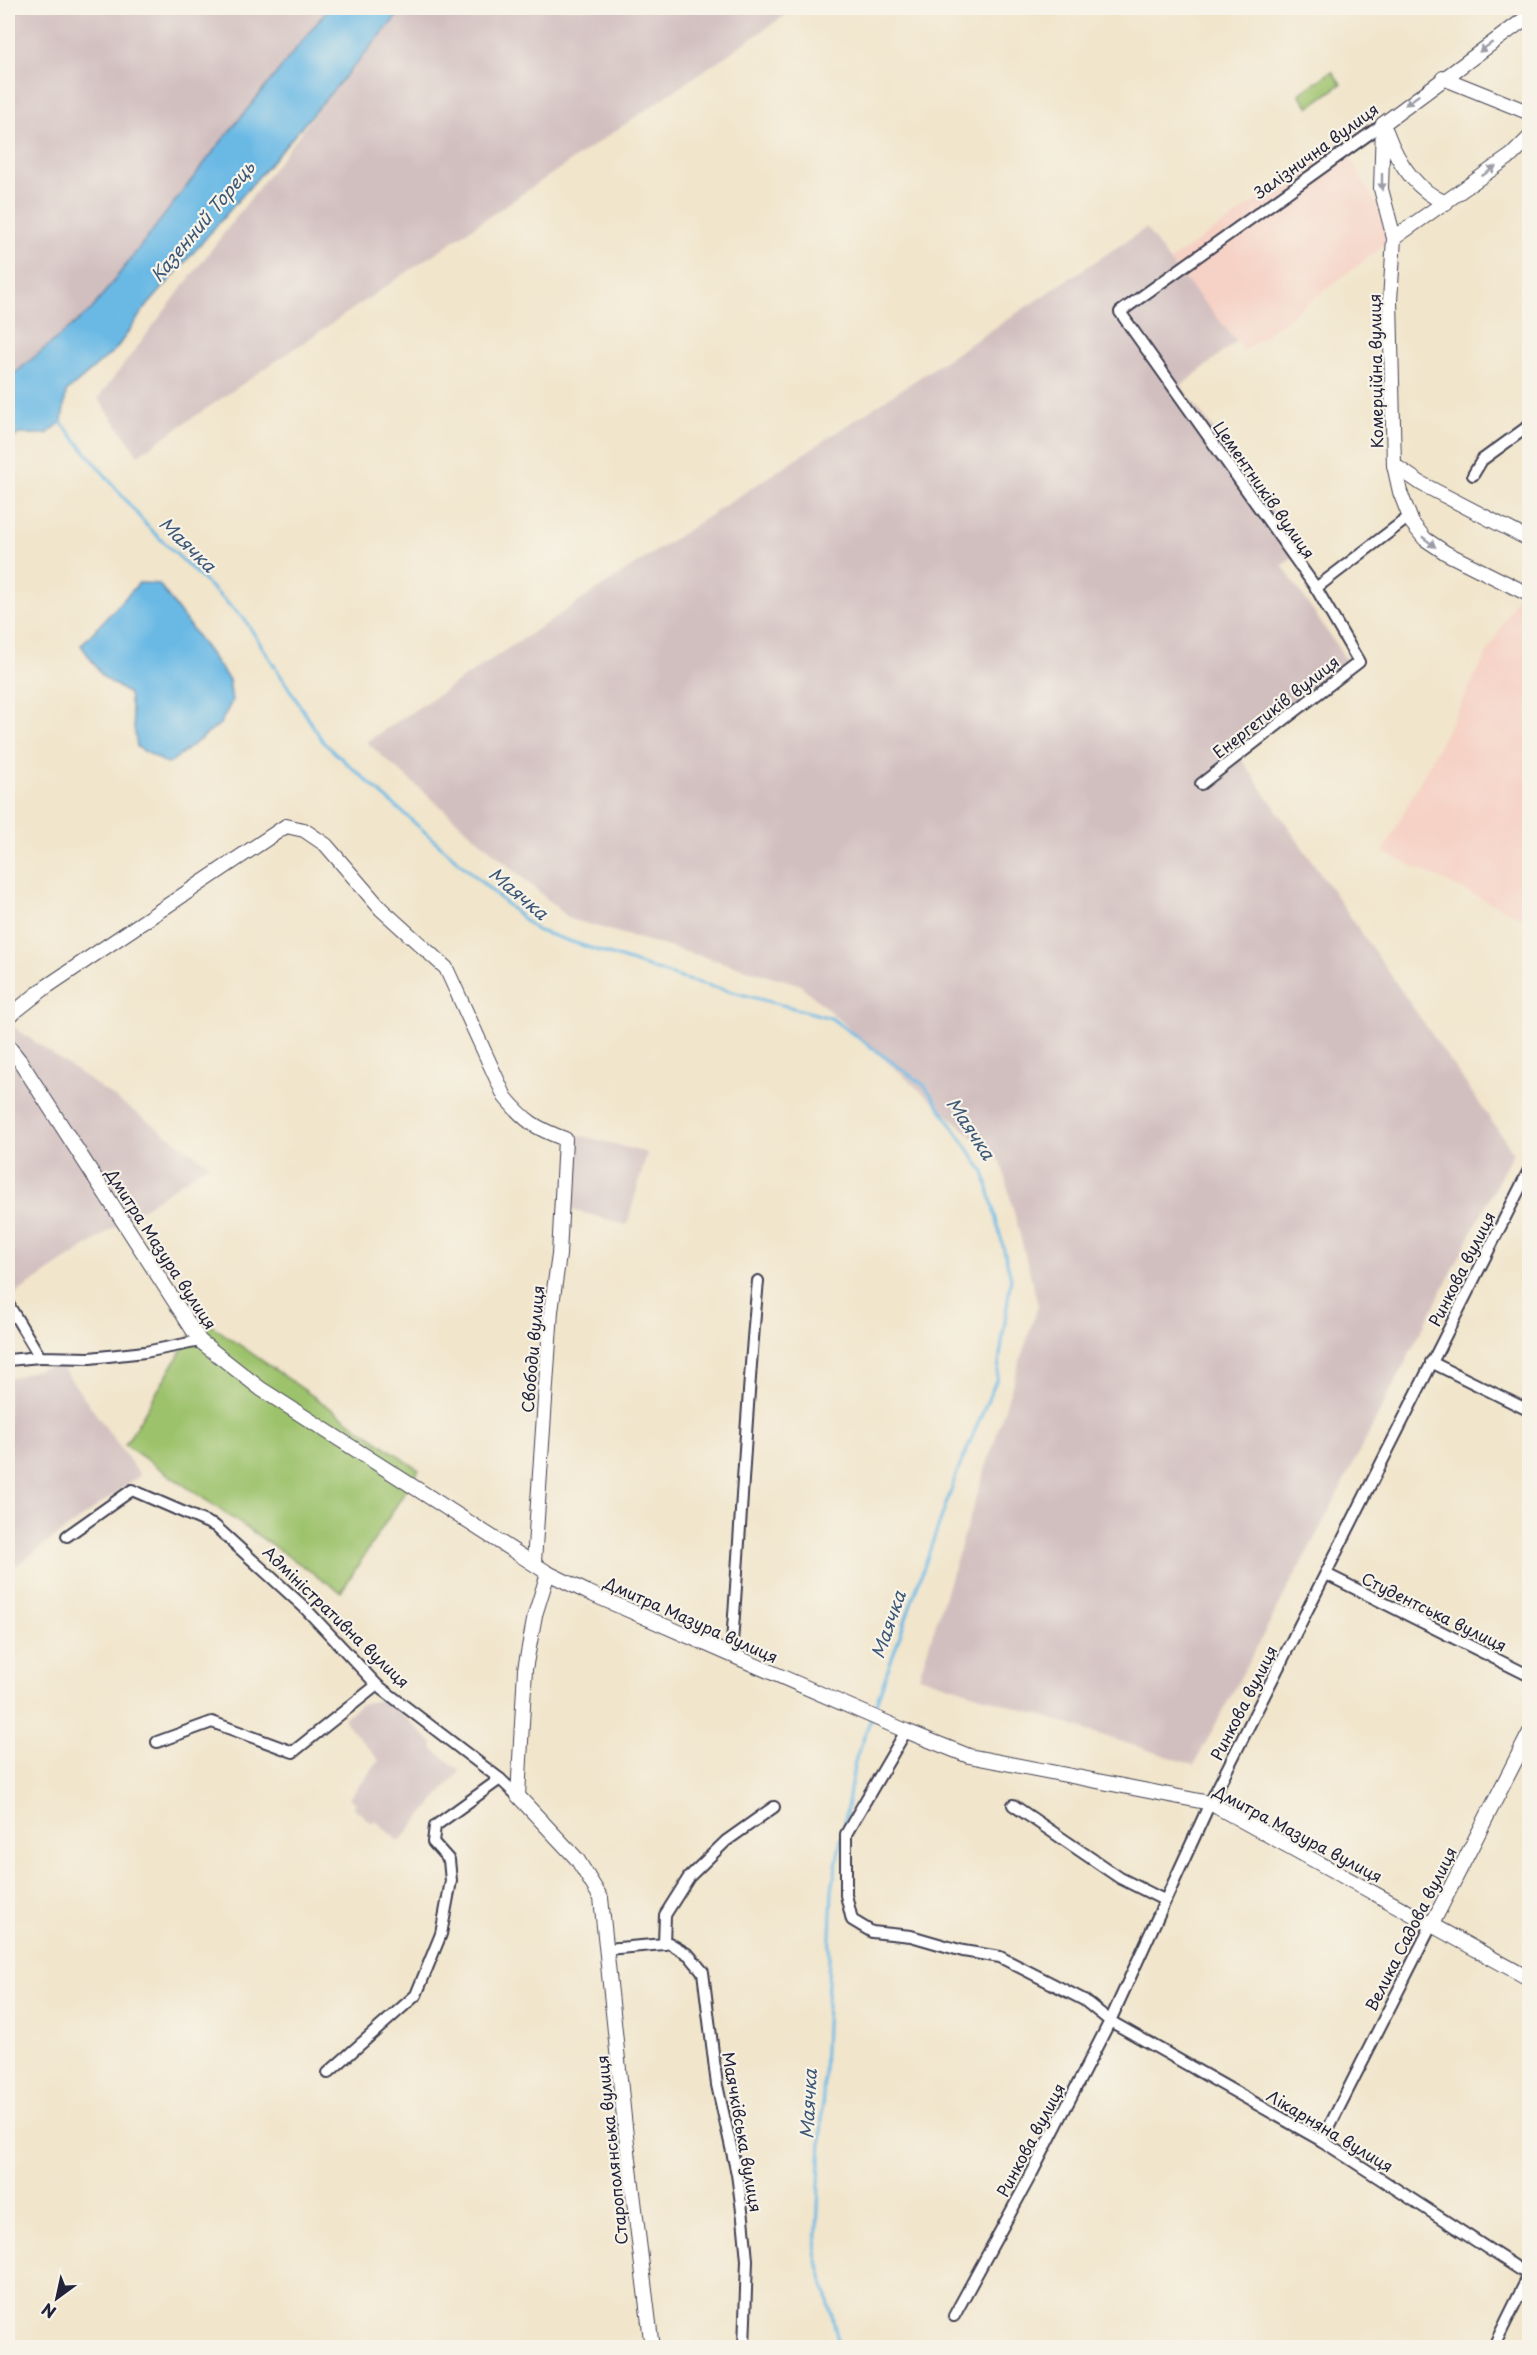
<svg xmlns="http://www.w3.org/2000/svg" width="1537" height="2355" viewBox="0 0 1537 2355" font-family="'Playpen Sans',sans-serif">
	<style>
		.built { fill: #f6d1c5 }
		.industrial { fill: #d1bfbf }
		.green { fill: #9dc26c; stroke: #607254; stroke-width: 1.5 }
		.water { fill: #6bb9e5; stroke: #466e90; stroke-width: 1.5 }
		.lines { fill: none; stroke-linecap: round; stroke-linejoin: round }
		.stream { stroke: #6bb9e5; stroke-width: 3 }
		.minor-casing { stroke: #413f51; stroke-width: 14 }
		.tertiary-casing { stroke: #413f51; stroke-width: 16 }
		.minor { stroke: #fff; stroke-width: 10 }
		.tertiary { stroke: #fff; stroke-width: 14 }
		.oneway { fill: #9c9ca7 }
		.labels { text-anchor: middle; stroke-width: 4.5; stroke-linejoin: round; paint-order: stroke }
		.street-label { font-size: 16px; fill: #22223b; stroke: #f7f3e8 }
		.water-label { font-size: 18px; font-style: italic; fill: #3c5776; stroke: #f7f3e8 }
	</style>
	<rect width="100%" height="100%" fill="#f7f3e8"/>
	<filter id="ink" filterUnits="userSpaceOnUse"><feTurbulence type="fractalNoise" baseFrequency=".0167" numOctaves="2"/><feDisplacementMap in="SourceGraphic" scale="12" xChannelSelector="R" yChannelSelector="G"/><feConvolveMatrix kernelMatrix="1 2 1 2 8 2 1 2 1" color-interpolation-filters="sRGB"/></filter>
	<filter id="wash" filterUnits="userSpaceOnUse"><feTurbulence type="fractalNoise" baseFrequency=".008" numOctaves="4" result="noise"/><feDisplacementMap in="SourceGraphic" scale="24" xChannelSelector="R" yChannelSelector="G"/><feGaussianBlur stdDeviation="1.35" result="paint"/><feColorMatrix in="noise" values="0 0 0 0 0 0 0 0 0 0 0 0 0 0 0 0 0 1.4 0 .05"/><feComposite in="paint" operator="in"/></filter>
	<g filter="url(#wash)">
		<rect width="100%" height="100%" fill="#f1e5cb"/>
		<g class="built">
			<polygon points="1342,142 1394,238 1244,351 1169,261"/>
			<polygon points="1517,596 1529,602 1529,921 1383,852"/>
		</g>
		<g class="industrial">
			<polygon points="8,8 329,8 220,143 92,309 8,379"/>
			<polygon points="396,8 796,8 138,455 98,398"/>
			<polygon points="1146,228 1169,261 1237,341 1181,386 1303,551 1282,565 1347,661 1233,747 1513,1152 1328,1513 1194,1765 919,1676 1038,1305 1001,1162 799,984 570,919 366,742"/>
			<polygon points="8,1023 209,1164 8,1299"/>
			<polygon points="579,1135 647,1153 627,1225 559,1206"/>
			<polygon points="59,1363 140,1475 16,1566 8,1556 8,1379"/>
			<polygon points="387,1698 402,1708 403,1715 433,1744 432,1748 460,1771 399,1842 375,1820 371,1823 353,1807 356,1803 349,1798 379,1760 343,1719 359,1705"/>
		</g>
		<g class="green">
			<polygon points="1332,71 1341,84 1309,107 1299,94"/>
			<polygon points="201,1318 419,1470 341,1592 125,1445"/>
		</g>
		<g class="water">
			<polygon points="329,8 404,8 142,312 116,349 66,392 62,421 47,434 19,434 8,442 8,379 92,309 220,143"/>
			<polygon points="139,583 159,584 229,680 232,701 220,724 168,764 137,747 129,694 103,677 81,645"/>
		</g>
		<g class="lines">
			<g class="stream">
				<polyline points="60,421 148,527 245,620 324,743 536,930 684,979 831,1018 925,1086 984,1172 1011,1278 997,1378 957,1473 873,1712"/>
				<polyline points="843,1831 855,1761 871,1718"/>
				<polyline points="840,2348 816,2253 832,1890 841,1838"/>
			</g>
		</g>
	</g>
	<g filter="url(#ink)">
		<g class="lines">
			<g class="minor-casing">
				<g id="minor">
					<polyline points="1473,475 1482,460 1530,425"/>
					<polyline points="1316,588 1409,517"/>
					<polyline points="1201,784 1359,662 1316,588 1120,312 1383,124"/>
					<polyline points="8,1304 40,1357 90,1358 145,1352 200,1341"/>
					<polyline points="8,1360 40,1357"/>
					<polyline points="1431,1362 1530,1411"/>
					<polyline points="67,1536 132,1490 215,1526 304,1607 377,1685 500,1779 518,1796"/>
					<polyline points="1326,1574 1530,1676"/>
					<path d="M731,1655C741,1530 746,1406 758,1281"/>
					<polyline points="906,1731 846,1834 846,1895 852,1920 872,1932 911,1936 963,1951 1000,1957 1084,2000 1110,2021 1322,2141 1530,2276"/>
					<polyline points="157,1742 212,1722 293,1752 377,1685"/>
					<polyline points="1013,1805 1120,1878 1164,1900"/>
					<polyline points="664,1944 669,1943 689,1955 703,1972 717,2085 737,2174 743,2218 747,2260 744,2348"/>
					<polyline points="607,1949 664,1944 665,1915 689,1877 726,1841 774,1807"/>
					<polyline points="328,2073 416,1995 441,1934 451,1881 449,1860 433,1842 435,1826 500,1779"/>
					<polyline points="1322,2141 1432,1924"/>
					<polyline points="954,2316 1032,2173 1110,2021 1210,1803 1530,1168"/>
					<polyline points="1493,2348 1529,2275"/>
				</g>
			</g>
			<g class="tertiary-casing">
				<g id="tertiary">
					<polyline points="1443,78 1530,113"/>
					<polyline points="1383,124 1381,189 1394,238 1390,301 1394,465 1400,492 1412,523 1425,539 1446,553 1530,595"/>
					<polyline points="1383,124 1530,15"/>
					<path d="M1386,131C1397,161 1415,190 1446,203"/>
					<polyline points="1394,238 1512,155 1530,137"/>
					<polyline points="1394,465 1422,484 1530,540"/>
					<path d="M8,1017L46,987L286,826L304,830L326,845L381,909L446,968L505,1097C525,1121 535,1128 565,1139L559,1255L551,1311L534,1562"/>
					<polyline points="8,1046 20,1061 200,1341 261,1389 548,1573 587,1592 906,1731 969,1756 1210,1803 1530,1979"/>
					<polyline points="548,1573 535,1615 525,1669 518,1796 577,1859 601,1898 625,2127 652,2348"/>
					<polyline points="1432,1924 1530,1732"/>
				</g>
			</g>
			<use href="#minor" class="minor"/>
			<use href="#tertiary" class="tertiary"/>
		</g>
		<defs><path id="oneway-solid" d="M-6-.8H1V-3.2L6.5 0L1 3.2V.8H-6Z" transform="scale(1.5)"/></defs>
		<g class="oneway">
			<use href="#oneway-solid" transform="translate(1486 47) rotate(144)"/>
			<use href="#oneway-solid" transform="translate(1412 100) rotate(144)"/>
			<use href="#oneway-solid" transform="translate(1489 171) rotate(-35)"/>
			<use href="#oneway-solid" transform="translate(1382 182) rotate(90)"/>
			<use href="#oneway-solid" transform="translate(1429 542) rotate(38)"/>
		</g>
	</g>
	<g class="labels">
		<g class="street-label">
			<text transform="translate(1316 151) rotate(-36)" y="6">Залізнична вулиця</text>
			<text transform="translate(1376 371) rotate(-91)" y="6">Комерційна вулиця</text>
			<text transform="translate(1264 490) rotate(55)" y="6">Цементників вулиця</text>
			<text transform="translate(1276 707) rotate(-38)" y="6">Енергетиків вулиця</text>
			<text transform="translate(161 1249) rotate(57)" y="6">Дмитра Мазура вулиця</text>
			<text transform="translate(1462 1269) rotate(-63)" y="6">Ринкова вулиця</text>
			<text transform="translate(533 1349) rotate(-85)" y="6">Свободи вулиця</text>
			<text transform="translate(1434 1612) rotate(26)" y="6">Студентська вулиця</text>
			<text transform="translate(336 1617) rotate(44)" y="6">Адміністративна вулиця</text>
			<text transform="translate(691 1620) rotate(24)" y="6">Дмитра Мазура вулиця</text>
			<text transform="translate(1244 1703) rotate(-63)" y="6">Ринкова вулиця</text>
			<text transform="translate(1298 1834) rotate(28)" y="6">Дмитра Мазура вулиця</text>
			<text transform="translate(1411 1929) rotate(-63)" y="6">Велика Садова вулиця</text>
			<text transform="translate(1330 2131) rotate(31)" y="6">Лікарняна вулиця</text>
			<text transform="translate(742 2132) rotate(80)" y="6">Маячківська вулиця</text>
			<text transform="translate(1031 2140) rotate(-62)" y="6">Ринкова вулиця</text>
			<text transform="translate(612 2150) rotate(-96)" y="6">Старополянська вулиця</text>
		</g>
		<g class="water-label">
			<text transform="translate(203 222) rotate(-50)" y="6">Казенний Торець</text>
			<text transform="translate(187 545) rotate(44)" y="6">Маячка</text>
			<text transform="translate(518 894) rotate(40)" y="6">Маячка</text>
			<text transform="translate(970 1129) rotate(56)" y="6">Маячка</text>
			<text transform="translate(889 1625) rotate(-71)" y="6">Маячка</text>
			<text transform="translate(809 2104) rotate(-87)" y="6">Маячка</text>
		</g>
	</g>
	<rect width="1537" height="2355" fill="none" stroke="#f7f3e8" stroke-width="30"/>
	<g transform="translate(57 2298) rotate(213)" stroke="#f7f3e8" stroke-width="4.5" paint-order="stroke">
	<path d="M0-4.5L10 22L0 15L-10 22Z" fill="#22223b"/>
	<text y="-9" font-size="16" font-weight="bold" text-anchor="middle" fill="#22223b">N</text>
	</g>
</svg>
